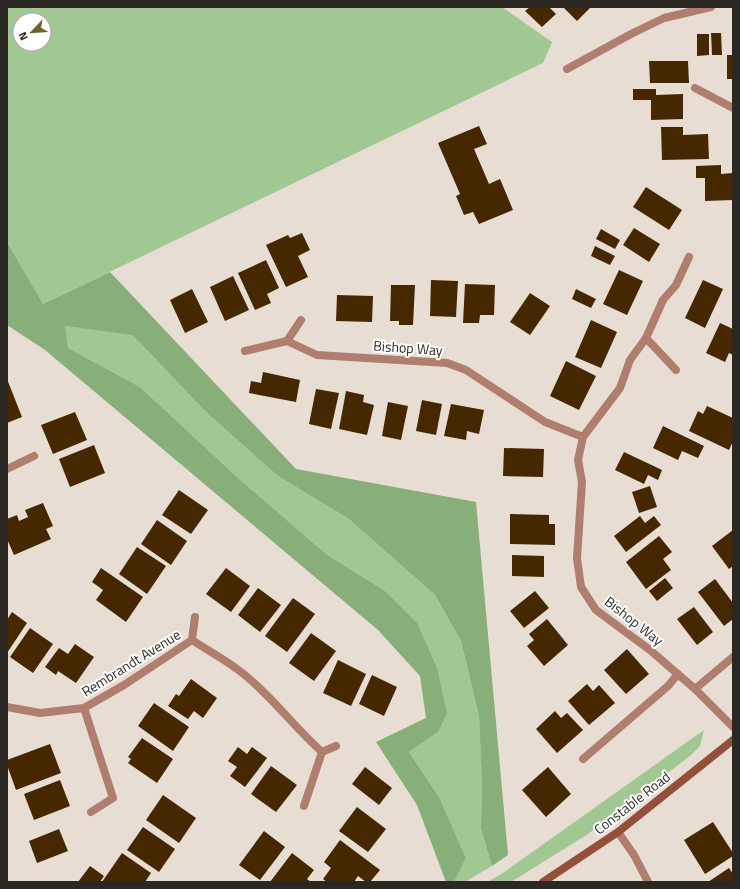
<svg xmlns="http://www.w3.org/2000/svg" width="740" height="889" viewBox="0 0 740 889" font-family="'Titillium Web',sans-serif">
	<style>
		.green { fill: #a1c892; fill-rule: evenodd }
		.forest { fill: #88ae79 }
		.building { fill: #462800 }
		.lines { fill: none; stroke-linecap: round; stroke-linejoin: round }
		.lane { stroke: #af7e6e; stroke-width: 8 }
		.street { stroke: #af7e6e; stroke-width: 8 }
		.secondary { stroke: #934f38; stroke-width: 8 }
		.labels { text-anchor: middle; stroke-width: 4; stroke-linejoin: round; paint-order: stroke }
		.street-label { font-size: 14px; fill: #2b2723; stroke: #fff }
	</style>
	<rect width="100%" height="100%" fill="#e7ddd2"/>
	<g class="green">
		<path d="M7,7H502L552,42L543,63L43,304L7,242ZM20,20H44V44H20Z"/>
		<polygon points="64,326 133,334 206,412 278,476 349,519 435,595 461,641 479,716 482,784 481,829 492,866 465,882 454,882 466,858 439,797 409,752 438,732 447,714 385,591 326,554 237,477 140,387 68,348"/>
		<polygon points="704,730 700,746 690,756 588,834 511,882 487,882 500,875"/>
	</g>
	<polygon class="forest" points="7,242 43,304 110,272 296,469 476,502 508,855 492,866 481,829 482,784 479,716 461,641 435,595 349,519 278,476 206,412 133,335 65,326 68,348 140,387 237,477 326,554 385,591 417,623 437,668 447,714 438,732 409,752 439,797 466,858 454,882 446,882 417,805 376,742 426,718 420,676 378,630 45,350 7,325"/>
	<g class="building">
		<polygon points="530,7 549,7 556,14 542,27 525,11"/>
		<polygon points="563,7 591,7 577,21"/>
		<polygon points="711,33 721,33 722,55 712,55"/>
		<polygon points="697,34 709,34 709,55 697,56"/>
		<rect x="727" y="55" width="6" height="24"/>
		<polygon points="649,61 688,61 689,83 650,83"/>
		<polygon points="633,89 656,89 656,95 683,94 683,119 651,120 651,100 633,100"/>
		<polygon points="479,126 487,144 474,149 489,184 500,179 513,210 479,224 473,212 464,215 456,196 460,194 438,143"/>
		<polygon points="661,127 683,127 683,135 708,134 709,159 662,160"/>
		<polygon points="721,165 721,174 733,173 733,200 705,201 705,178 696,178 696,166"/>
		<polygon points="646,187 682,210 669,230 633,207"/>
		<polygon points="634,228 660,244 649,262 623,245"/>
		<polygon points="601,229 620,240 615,249 596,239"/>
		<polygon points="302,233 310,250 298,256 308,277 286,287 266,245 288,235 290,238"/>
		<polygon points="595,246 615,256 610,265 591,256"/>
		<polygon points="266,260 279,288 267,294 271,303 255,310 238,273"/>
		<polygon points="619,270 643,281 627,315 603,304"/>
		<polygon points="233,276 249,310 225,321 210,287"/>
		<polygon points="431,280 458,281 456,317 430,316"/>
		<polygon points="703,280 723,289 705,328 685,318"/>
		<polygon points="465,284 495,285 494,315 480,315 479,323 463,323"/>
		<polygon points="391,285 415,285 413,325 399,325 399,321 390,321"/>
		<polygon points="192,289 208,322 185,333 170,300"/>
		<polygon points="576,289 596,299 591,308 572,299"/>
		<polygon points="530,293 550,306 530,335 510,322"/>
		<polygon points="337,295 373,296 372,322 336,321"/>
		<polygon points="591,320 617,332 601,368 575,357"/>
		<polygon points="720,323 733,329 733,355 729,353 725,362 706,353"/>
		<polygon points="566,361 596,376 579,410 550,396"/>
		<polygon points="263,372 300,380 296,402 249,393 251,381 261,383"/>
		<polygon points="7,379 22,417 7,423"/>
		<polygon points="316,389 339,393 331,429 309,424"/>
		<polygon points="346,391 364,395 363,402 374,405 367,435 339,429"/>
		<polygon points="422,400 442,404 436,435 416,431"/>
		<polygon points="388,402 408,406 401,440 382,436"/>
		<polygon points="451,404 484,410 479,434 467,431 466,440 444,436"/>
		<polygon points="707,406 733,418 733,441 729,450 689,431 698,411 703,414"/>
		<polygon points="75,412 87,440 53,454 41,425"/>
		<polygon points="663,426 704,446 698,458 682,451 678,460 653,448"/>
		<polygon points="94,445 105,473 70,487 59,459"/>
		<polygon points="504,448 544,449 543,477 503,476"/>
		<polygon points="624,452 662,470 658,480 648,475 644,484 615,470"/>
		<polygon points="650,486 657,507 639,513 632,492"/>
		<polygon points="179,490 208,510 191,534 162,515"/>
		<polygon points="43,503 53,526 46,529 51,539 14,555 7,539 7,519 17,515 19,521 28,517 25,510"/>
		<polygon points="510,514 549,515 549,524 555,524 555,545 510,544"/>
		<polygon points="640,516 645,523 654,516 661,525 626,552 614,536"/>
		<polygon points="157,520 187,541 171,565 141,544"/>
		<polygon points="733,530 733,566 729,569 712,546"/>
		<polygon points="659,536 672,552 663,559 671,570 646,589 626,562"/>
		<polygon points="137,547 166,566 147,594 119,574"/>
		<polygon points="512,555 544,556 544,577 512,576"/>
		<polygon points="101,568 143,597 126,622 96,600 103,590 92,582"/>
		<polygon points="226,568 250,586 231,612 206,594"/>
		<polygon points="665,578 673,588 657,601 649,591"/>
		<polygon points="715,579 733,603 733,619 724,626 698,592"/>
		<polygon points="258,588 281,605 260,632 238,615"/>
		<polygon points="535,591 549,608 524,628 510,611"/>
		<polygon points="293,598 315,614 287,652 265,636"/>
		<polygon points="694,607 713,632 697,645 677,619"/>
		<polygon points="12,612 27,623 7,653 7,620"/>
		<polygon points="547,619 568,645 544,666 527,646 534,640 529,634"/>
		<polygon points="30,628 53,644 33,673 10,657"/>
		<polygon points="311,633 336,651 314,681 289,663"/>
		<polygon points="75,644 94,657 76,683 58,671 56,675 45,667 59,648 68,654"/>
		<polygon points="627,649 649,674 626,694 604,670"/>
		<polygon points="338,660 366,674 351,706 323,693"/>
		<polygon points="372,675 397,687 384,716 359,704"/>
		<polygon points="191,679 217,698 203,718 194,711 188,719 168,706 176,694 179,696"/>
		<polygon points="587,684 593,691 599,685 615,703 589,725 568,701"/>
		<polygon points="154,703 189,727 173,751 138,726"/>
		<polygon points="555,711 561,718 567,713 583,730 557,753 536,729"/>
		<polygon points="142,738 173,759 157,783 128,763 131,759 128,757"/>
		<polygon points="50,744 61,773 16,790 7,765 7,760"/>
		<polygon points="238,747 247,754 252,747 267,758 245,787 230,776 237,767 228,761"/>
		<polygon points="271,766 297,785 276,812 251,794"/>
		<polygon points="365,767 392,788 379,805 352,784"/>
		<polygon points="548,767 571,794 546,817 522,790"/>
		<polygon points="60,780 70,806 34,820 24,794"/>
		<polygon points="163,795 196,818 179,843 146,820"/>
		<polygon points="357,807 386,829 368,852 339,831"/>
		<polygon points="713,822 733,853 733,856 705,874 684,840"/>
		<polygon points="143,827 175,849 159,872 127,850"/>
		<polygon points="59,829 68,851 37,863 29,841"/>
		<polygon points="264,831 285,847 260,880 239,865"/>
		<polygon points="340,840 380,870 370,882 366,882 358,876 354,882 327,882 323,879 331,868 324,862"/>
		<polygon points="122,853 151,873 145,882 102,882"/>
		<polygon points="292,853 314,870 307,879 311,882 270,882"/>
		<polygon points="90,866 104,876 100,882 78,882"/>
		<polygon points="729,868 733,874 733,882 708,882"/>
	</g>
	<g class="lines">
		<g class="lane">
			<polyline points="663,300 676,285 689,257"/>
			<polyline points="695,689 733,657"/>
			<polyline points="583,759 668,686 678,674"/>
		</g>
		<g class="street">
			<polyline points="567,69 631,34 664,18 711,7"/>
			<polyline points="695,88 733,108"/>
			<polyline points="663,300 646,338 630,360 620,388 583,437 578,460 582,482 577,558 581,587 596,610 650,650 695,689 733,727"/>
			<polyline points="646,338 676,370"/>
			<polyline points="287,341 301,320"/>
			<polyline points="245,351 287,341 317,355 447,363 466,370 545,422 583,437"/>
			<polyline points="7,469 34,456"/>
			<path d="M192,640C210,652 230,662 246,676C274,699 295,728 322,752"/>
			<polyline points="7,707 40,713 84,708 124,685 192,640 195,617"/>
			<polyline points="84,708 113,798 91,812"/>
			<polyline points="304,806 322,752 336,746"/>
			<polyline points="618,832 634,855 648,882"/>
		</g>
		<polyline class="secondary" points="543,882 618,832 733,740"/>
	</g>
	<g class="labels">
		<g class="street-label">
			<text transform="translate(408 348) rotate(4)" y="5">Bishop Way</text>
			<text transform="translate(634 621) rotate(38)" y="5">Bishop Way</text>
			<text transform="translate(131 663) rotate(-32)" y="5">Rembrandt Avenue</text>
			<text transform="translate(632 803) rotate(-38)" y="5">Constable Road</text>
		</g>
	</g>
	<rect width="740" height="889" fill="none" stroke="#2b2723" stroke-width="16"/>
	<g transform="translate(32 32) rotate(245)"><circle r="19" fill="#ffffff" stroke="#aaa9a7"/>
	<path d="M0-3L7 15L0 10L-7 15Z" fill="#69612e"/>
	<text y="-6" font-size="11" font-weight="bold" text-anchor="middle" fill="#2b2723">N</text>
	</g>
</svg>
